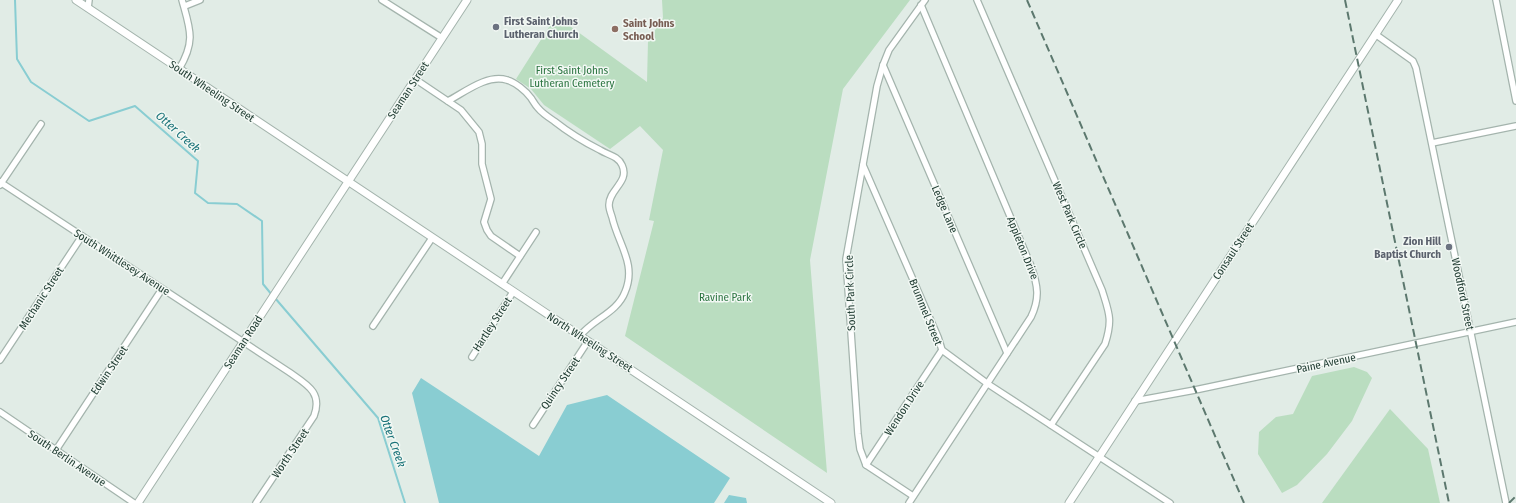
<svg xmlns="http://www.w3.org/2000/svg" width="1516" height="503" viewBox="0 0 1516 503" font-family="'Fira Sans Condensed',sans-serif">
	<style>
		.green { fill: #baddc0 }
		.water { fill: #89cdd2 }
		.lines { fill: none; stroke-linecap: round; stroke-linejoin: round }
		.stream { stroke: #89cdd2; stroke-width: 2 }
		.minor-casing { stroke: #a4b4ad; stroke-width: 8 }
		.tertiary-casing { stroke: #a4b4ad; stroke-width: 9 }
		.minor { stroke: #fff; stroke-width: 5.5 }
		.tertiary { stroke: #fff; stroke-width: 7 }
		.rail { stroke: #5c786e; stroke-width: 2; stroke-dasharray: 8 4; stroke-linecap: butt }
		.worship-dot { fill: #6b7280; stroke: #f2f8f4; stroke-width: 1.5 }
		.education-dot { fill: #8d6e63; stroke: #f2f8f4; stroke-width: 1.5 }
		.labels { text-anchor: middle; stroke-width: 3; stroke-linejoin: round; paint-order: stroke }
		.worship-label { font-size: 11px; font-weight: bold; fill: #5b616d; stroke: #f2f8f4; text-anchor: start }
		.education-label { font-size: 11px; font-weight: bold; fill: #785e54; stroke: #f2f8f4; text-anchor: start }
		.park-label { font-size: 11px; fill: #2b7440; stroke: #f2f8f4 }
		.street-label { font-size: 11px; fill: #213d33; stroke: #f2f8f4 }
		.water-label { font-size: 12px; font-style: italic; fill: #1b7379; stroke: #f2f8f4 }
	</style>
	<rect width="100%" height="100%" fill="#e1ece6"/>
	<g class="green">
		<polygon points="662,0 910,0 843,89 810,260 827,473 625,336 654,221 649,220 663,150 640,126 610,149 544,105 531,89 516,79 556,16 647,82 648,41 663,18"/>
		<polygon points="1354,367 1367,372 1372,378 1352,421 1327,454 1297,485 1282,493 1258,454 1259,432 1276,417 1293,414 1312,376"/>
		<polygon points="1390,409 1428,449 1440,503 1322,503"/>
	</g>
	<g class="water">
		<polygon points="421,378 539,456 567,405 607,395 730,478 714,503 439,503 412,393"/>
		<polygon points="729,495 746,498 747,503 724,503"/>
	</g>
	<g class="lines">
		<g class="stream">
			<polyline points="15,0 17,59 31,82 89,121 135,106 198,161 195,193 208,203 237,204 262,221 263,284 272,295"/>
			<polyline points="275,298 378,418 405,503"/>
		</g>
		<g class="minor-casing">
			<g id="minor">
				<polyline points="382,0 442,38"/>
				<path d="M977,0L1102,290C1109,313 1113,319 1105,344L1051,425"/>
				<polyline points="1496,0 1516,101"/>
				<polyline points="184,5 185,6 200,0"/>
				<polyline points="88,8 89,0"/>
				<polyline points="1375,34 1413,61 1416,68 1506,503"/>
				<polyline points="883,65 1007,353"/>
				<path d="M179,69C196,41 190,29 182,0"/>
				<polyline points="415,79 461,110 479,132 482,144 482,164 491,199 484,222 487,230 491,236 520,256"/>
				<path d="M448,101C465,92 487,74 507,80C515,82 526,91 531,98C533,101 535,105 538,108C542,113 548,117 554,121C568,132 584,142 600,150C608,155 618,156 622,165C630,182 609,189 609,205C609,209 611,214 612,217C618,244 637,264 625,292C617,313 593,319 580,336"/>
				<polyline points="1432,143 1516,126"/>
				<polyline points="863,165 938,337 942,350 988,384 1170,503"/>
				<path d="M0,182L289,372C306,384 323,392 314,416L256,503"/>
				<polyline points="0,185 41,124"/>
				<polyline points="502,284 536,232"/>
				<polyline points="373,326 432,238"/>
				<polyline points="472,357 513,292"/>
				<polyline points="0,360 82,236"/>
				<polyline points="1135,401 1195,390 1516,322"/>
				<polyline points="0,412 134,503"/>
				<polyline points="533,425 588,341"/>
				<polyline points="56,450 162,289"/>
				<polyline points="866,465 942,350"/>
				<polyline points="913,496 866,465 860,449 858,434 846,259 877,86 883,65 889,50 925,0"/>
				<path d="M909,503L1031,317C1040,298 1038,286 1031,266L921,5"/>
			</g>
		</g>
		<g class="tertiary-casing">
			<g id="tertiary">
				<polyline points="76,0 831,503"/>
				<polyline points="138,503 467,0"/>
				<polyline points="1069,503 1398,0"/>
			</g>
		</g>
		<use href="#minor" class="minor"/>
		<use href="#tertiary" class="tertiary"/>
		<g class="rail">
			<polyline points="1027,0 1244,503"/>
			<polyline points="1345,0 1449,503"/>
			<polyline points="1509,503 1516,496"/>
		</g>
	</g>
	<g class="worship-dot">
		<circle cx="496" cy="27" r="4"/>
		<circle cx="1449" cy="247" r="4"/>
	</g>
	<circle class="education-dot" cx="615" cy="29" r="4"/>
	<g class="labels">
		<g class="worship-label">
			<text x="504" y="25">First Saint Johns<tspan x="504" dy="13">Lutheran Church</tspan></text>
			<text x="1441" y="245" text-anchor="end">Zion Hill<tspan x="1441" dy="13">Baptist Church</tspan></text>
		</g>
		<g class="education-label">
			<text x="623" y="27">Saint Johns<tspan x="623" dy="13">School</tspan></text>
		</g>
		<g class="park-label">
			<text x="572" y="74">First Saint Johns<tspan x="572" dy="13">Lutheran Cemetery</tspan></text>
			<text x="725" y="301">Ravine Park</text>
		</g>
		<g class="street-label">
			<text transform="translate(408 90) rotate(-57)" y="4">Seaman Street</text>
			<text transform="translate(212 91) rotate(34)" y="4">South Wheeling Street</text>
			<text transform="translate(945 209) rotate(67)" y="4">Ledge Lane</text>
			<text transform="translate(1070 215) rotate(67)" y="4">West Park Circle</text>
			<text transform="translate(1023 248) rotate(68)" y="4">Appleton Drive</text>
			<text transform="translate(1233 251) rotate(-57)" y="4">Consaul Street</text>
			<text transform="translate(122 262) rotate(33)" y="4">South Whittlesey Avenue</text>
			<text transform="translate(850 293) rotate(-92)" y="4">South Park Circle</text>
			<text transform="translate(1463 294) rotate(78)" y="4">Woodford Street</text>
			<text transform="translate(41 298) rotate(-57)" y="4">Mechanic Street</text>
			<text transform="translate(926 312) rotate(68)" y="4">Brummel Street</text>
			<text transform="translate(492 324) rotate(-57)" y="4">Hartley Street</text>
			<text transform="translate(243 342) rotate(-57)" y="4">Seaman Road</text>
			<text transform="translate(590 342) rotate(33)" y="4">North Wheeling Street</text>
			<text transform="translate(1326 363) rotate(-12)" y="4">Paine Avenue</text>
			<text transform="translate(109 370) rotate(-56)" y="4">Edwin Street</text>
			<text transform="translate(560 383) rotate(-56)" y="4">Quincy Street</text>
			<text transform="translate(904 408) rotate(-57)" y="4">Wendon Drive</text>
			<text transform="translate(290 453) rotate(-56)" y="4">Worth Street</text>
			<text transform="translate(67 458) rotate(34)" y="4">South Berlin Avenue</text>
		</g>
		<g class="water-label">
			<text transform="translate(178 132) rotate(42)" y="4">Otter Creek</text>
			<text transform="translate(393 441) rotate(70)" y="4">Otter Creek</text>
		</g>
	</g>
</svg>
